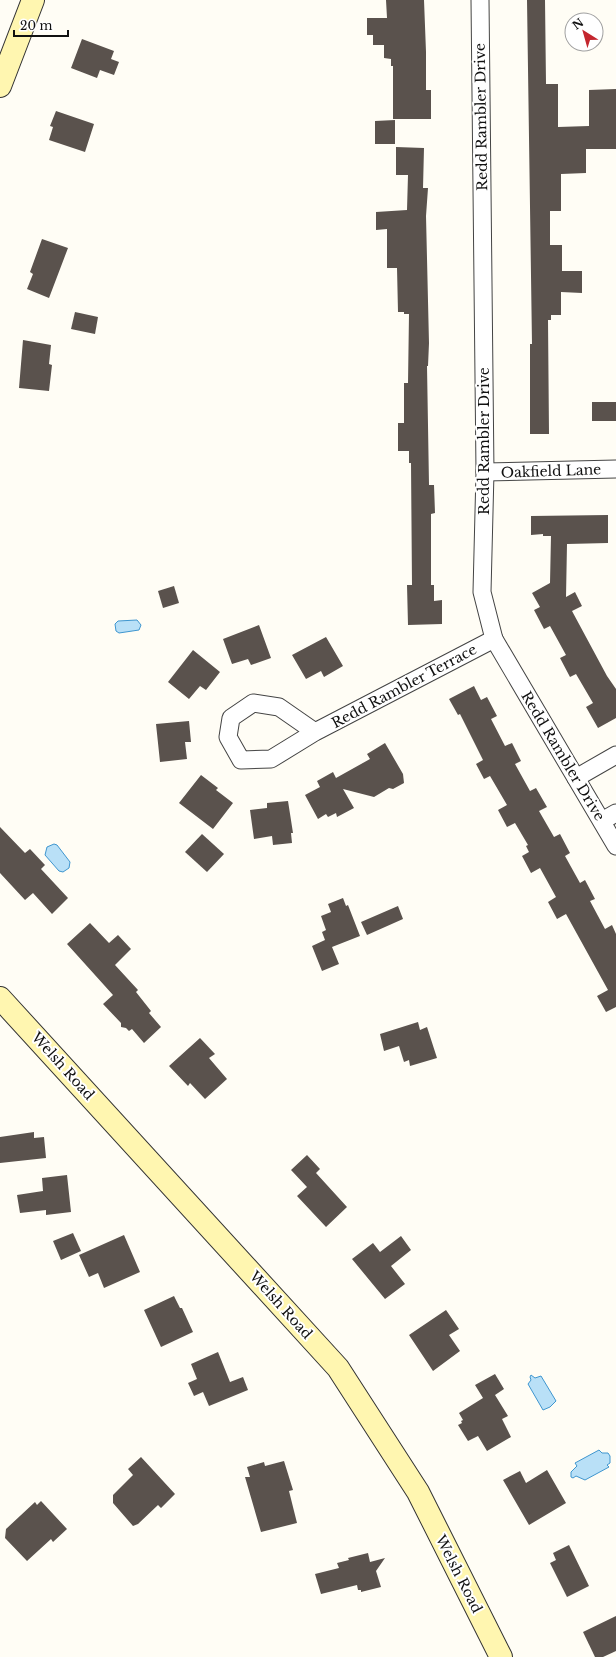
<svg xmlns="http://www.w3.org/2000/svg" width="616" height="1657" viewBox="0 0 616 1657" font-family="'Libre Baskerville',serif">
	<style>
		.water { fill: #b9e0f7; stroke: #3f96cf }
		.building { fill: #5a524d }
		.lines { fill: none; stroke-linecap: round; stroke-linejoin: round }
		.street-casing { stroke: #444; stroke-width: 19 }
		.secondary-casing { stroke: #333; stroke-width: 24 }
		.street { stroke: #fff; stroke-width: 17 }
		.secondary { stroke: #fff6b0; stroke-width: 22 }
		.labels { text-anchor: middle; stroke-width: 4; stroke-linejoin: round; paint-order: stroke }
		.street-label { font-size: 14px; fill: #111; stroke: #fff }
	</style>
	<rect width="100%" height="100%" fill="#fffdf5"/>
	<g class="water">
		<polygon points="137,620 141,625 139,630 119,633 116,631 115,624 118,621"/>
		<polygon points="54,844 57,845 70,862 69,868 63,872 59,871 45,855 47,847"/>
		<polygon points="531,1375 535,1378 541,1376 556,1401 550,1407 543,1410 528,1384 531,1380 530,1377"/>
		<polygon points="599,1450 602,1453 608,1453 610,1456 610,1463 607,1465 609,1467 585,1480 576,1476 573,1478 571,1477 571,1472 577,1466 575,1463"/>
	</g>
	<g class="building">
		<polygon points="386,0 424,0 426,52 426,90 431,90 431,119 393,119 393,66 391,66 391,59 384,58 384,45 373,45 373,35 367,35 367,18 387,18"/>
		<polygon points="527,0 545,0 546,84 558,84 558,127 589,126 589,90 616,89 616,149 586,149 586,173 561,174 561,211 550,211 550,245 562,245 562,271 582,271 582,293 561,292 561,315 551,315 551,320 548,320 549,434 530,434 530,344 532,344"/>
		<polygon points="82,39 114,51 111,59 119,62 114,75 100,70 97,78 71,68"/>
		<polygon points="56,111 94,124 85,152 49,140 53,127 50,126"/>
		<polygon points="395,120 395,144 375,144 375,121"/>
		<polygon points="396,147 424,148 423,188 428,188 426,216 429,343 428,366 427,366 429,485 434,485 435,513 431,514 431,585 434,585 434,601 442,600 442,624 408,625 407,585 412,585 411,463 409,463 409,451 398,451 398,423 404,423 404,383 408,383 409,314 404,314 404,312 398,312 397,268 387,268 387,229 376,230 376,212 407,210 408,175 396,175"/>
		<polygon points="42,239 68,248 49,298 27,289 33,274 30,272"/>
		<polygon points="75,312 98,317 95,334 71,329"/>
		<polygon points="23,340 51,345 49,364 52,365 49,391 19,388"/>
		<rect x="592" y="402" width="24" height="19"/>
		<polygon points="608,515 608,543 567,544 566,597 575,592 582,606 572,611 607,676 616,689 616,718 598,728 586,707 593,703 576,674 570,677 560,658 566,655 550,626 544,629 534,610 540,607 532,593 550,583 551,536 543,536 543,534 531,535 531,516"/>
		<polygon points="174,586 179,603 163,608 158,591"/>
		<polygon points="259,625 271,658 251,665 248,659 232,664 223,639"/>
		<polygon points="326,637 343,666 324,677 321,671 306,679 292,655"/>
		<polygon points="193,650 220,672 206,690 200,686 189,699 168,682"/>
		<polygon points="474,686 481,700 487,697 497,716 491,719 505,746 512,743 521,761 515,764 530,791 536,788 547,807 539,811 554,837 560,834 570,853 565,856 580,883 585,880 595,899 590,901 605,929 612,925 616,934 616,1007 606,1012 597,996 608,990 566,914 557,919 548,902 556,897 540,868 531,873 522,856 529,852 526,846 528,845 515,823 507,827 498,810 507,805 490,776 484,779 476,764 483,760 460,714 458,715 449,699"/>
		<polygon points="189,721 191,742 185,742 187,759 160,762 156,724"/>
		<polygon points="385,743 403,774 404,783 393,789 389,788 374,797 343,789 354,808 337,817 336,813 328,817 326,814 318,819 305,795 320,787 317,781 333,772 336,778 370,759 367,754"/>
		<polygon points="201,775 218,788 216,790 233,803 213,829 179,803"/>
		<polygon points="288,801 293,833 291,833 292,843 273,845 272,836 254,839 250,810 267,808 267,803"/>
		<polygon points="0,827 25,853 30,849 45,865 41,869 68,898 52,914 33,893 25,900 0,873"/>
		<polygon points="202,834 224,854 207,872 185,852"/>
		<polygon points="343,898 346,906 348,905 360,936 332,947 339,964 322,971 312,946 325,940 322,932 326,930 321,916 331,912 328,904"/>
		<polygon points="398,906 403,919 367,935 361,922"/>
		<polygon points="90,923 109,943 118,935 131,949 115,965 138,990 136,992 151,1011 149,1013 161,1027 144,1043 132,1029 129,1031 126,1028 121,1027 121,1023 103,1004 113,995 67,944"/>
		<polygon points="418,1022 420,1030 427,1027 437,1058 410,1066 409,1060 404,1062 399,1046 384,1051 380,1034"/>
		<polygon points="200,1038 215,1054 209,1058 227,1079 205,1099 190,1083 188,1086 169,1066"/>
		<polygon points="34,1132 34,1138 44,1137 46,1158 0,1163 0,1137"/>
		<polygon points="307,1155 320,1169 316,1173 347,1207 326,1227 297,1196 307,1187 291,1170"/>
		<polygon points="67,1175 71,1212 46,1215 46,1210 20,1213 17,1195 43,1191 42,1178"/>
		<polygon points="73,1233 81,1251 61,1260 53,1241"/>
		<polygon points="124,1235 140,1272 104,1288 98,1273 89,1277 79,1255"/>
		<polygon points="401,1236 411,1250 391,1266 405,1284 385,1299 352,1259 373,1243 380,1252"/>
		<polygon points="174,1296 180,1308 182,1308 193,1332 161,1347 144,1310"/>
		<polygon points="446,1310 459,1329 449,1335 460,1351 433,1371 409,1335"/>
		<polygon points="218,1352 230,1382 243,1377 248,1390 209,1406 203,1392 194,1396 188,1383 197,1379 191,1364"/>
		<polygon points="495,1374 504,1389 495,1395 508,1416 502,1419 511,1437 487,1451 478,1436 468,1441 458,1425 462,1423 461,1421 463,1420 459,1413 483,1398 475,1385"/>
		<polygon points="141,1457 175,1494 161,1508 158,1505 138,1524 133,1526 113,1503 113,1495 133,1475 128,1469"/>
		<polygon points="284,1461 293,1490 289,1491 297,1523 261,1532 245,1477 250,1477 247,1467 264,1462 265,1466"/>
		<polygon points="547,1470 566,1503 529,1525 503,1480 520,1471 526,1483"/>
		<polygon points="41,1501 67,1529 53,1542 51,1539 27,1561 5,1538 6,1529 35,1502 37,1505"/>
		<polygon points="569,1545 589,1586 567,1597 550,1563 556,1560 553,1553"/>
		<polygon points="368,1553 370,1562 385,1558 376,1571 381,1587 361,1592 361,1590 358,1590 357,1585 321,1594 315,1574 339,1568 337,1563 349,1560 348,1558"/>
		<polygon points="616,1616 616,1651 603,1657 595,1657 583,1632"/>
	</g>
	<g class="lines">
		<g class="street-casing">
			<g id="street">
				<polyline points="480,0 485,472 482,592 494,639 616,846"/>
				<polyline points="485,472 616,469"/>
				<polyline points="315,732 279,707 253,703 231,718 228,737 241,760 271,759 315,732 494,639"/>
				<polyline points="576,778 616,755"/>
				<polyline points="602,821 616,813"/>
			</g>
		</g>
		<g class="secondary-casing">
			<g id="secondary">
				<polyline points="0,86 33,0"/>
				<polyline points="0,998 338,1368 418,1492 501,1657"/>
			</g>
		</g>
		<use href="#street" class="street"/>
		<use href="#secondary" class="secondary"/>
	</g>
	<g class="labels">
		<g class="street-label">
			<text transform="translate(481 117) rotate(-91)" y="5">Redd Rambler Drive</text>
			<text transform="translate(484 441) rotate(-90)" y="5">Redd Rambler Drive</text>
			<text transform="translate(551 471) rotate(-2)" y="5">Oakfield Lane</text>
			<text transform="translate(404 686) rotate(-28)" y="5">Redd Rambler Terrace</text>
			<text transform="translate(563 756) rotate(59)" y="5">Redd Rambler Drive</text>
			<text transform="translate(63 1066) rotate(48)" y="5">Welsh Road</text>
			<text transform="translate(281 1305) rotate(48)" y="5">Welsh Road</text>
			<text transform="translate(459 1574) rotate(63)" y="5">Welsh Road</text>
		</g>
	</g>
	<g transform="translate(584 32) rotate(323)"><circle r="19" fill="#ffffff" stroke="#a0a0a0"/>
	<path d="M0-3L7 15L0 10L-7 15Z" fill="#c4262e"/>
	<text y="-6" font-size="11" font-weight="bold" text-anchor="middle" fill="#111111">N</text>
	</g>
	<path d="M14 30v6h54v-6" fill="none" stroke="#111111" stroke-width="2"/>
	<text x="20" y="30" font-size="12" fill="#111111" stroke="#ffffff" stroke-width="3" paint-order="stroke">20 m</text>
</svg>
